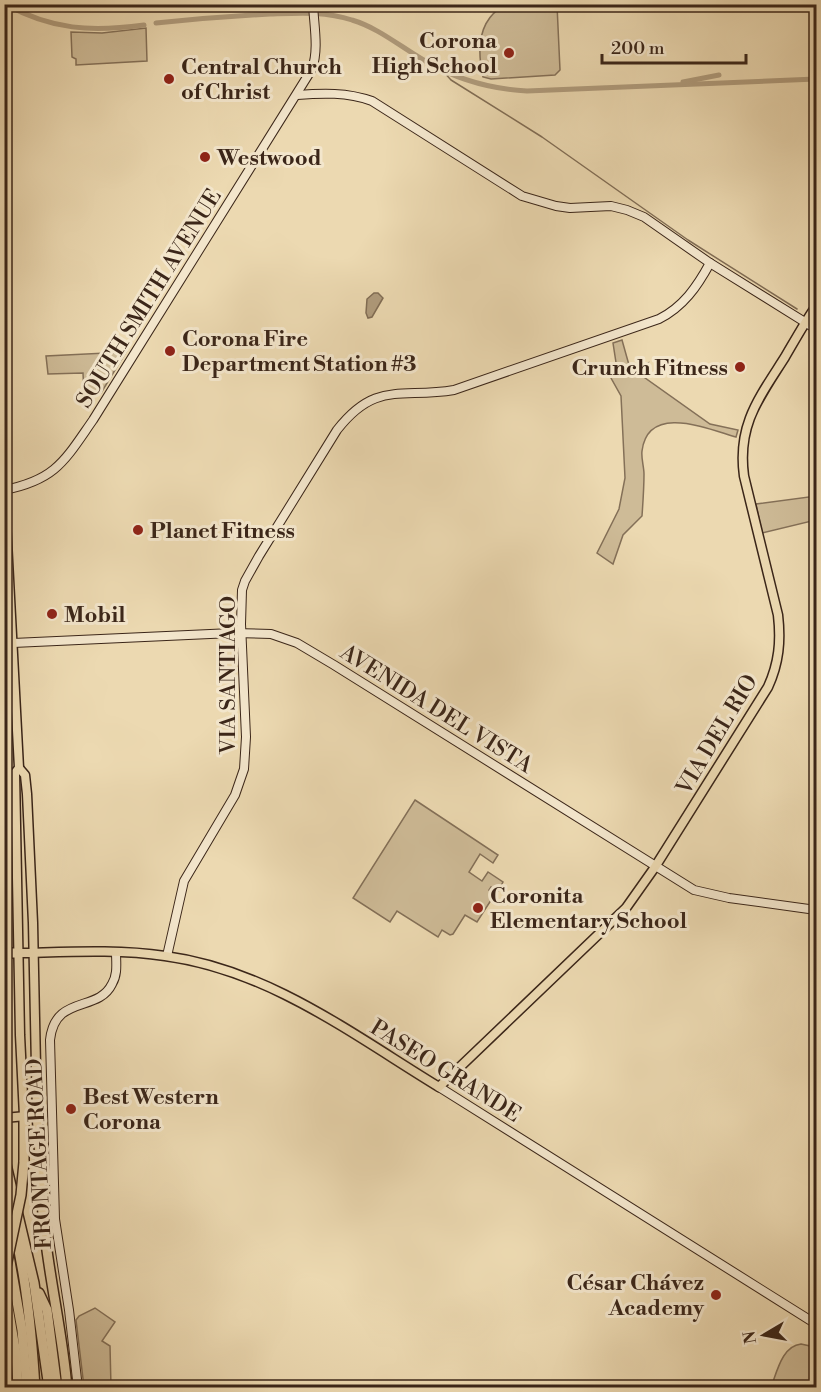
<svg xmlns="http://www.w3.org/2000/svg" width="821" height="1392" viewBox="0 0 821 1392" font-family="'Libre Bodoni',serif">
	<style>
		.green { fill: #cebb97; stroke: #847058; stroke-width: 1.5 }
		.water { fill: #b09c7d; stroke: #816d55; stroke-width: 1.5 }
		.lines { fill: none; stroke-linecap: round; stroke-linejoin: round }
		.stream { stroke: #816d55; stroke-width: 1.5 }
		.canal { stroke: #b09c7d; stroke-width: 5 }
		.secondary-casing { stroke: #3b2619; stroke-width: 10 }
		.primary-casing { stroke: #3b2619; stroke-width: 11 }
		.highway-casing { stroke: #3b2619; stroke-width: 12 }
		.secondary { stroke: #f3e6cc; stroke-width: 8 }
		.primary { stroke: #ecd9b1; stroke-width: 8 }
		.highway { stroke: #ecd9b1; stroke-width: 9 }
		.highway-bridge-casing { stroke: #3b2619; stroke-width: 12; stroke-linecap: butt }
		.highway-bridge { stroke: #ecd9b1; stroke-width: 9 }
		.poi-dot { fill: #8f2418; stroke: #f3e6cc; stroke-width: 2 }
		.labels { text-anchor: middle; stroke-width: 6; stroke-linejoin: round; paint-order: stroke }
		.poi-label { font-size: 22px; font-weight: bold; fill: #3b2619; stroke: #f3e6cc; text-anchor: start }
		.street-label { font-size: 22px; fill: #3b2619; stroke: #f3e6cc }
	</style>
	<rect width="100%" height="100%" fill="#ecd9b1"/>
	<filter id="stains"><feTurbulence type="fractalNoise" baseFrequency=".00333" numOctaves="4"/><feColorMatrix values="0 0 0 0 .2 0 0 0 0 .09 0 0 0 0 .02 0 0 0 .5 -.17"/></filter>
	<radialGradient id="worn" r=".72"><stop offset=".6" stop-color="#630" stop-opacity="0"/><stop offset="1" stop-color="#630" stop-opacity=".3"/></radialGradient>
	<g class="green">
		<path d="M505,5H557L560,70L555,75L491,79L483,77C477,50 477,20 505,5Z"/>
		<polygon points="146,28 147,61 76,65 76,59 72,57 71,32 102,33"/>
		<path d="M622,340L629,365L634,368L648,363L641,375L710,424L738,430L736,437C708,429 648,403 642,451C641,458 644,467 644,474C644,488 643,502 642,516L623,535L613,564L597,553L619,509L625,478L621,396L611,378L617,369L613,343Z"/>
		<polygon points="126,352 101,393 84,394 83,373 48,374 46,356"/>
		<polygon points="816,496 816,520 762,533 756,504"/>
		<polygon points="415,800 498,855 493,863 480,854 469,872 482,881 488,872 503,882 498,891 491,887 489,890 495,894 477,922 465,915 453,934 450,935 442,930 438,937 397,911 390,922 353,898"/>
		<polygon points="95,1308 115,1322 102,1341 110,1346 111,1387 84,1387 76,1320 79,1316"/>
		<path d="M801,1344L810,1346C821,1359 812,1374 806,1387H771C777,1372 782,1346 801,1344Z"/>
	</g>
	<polygon class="water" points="374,293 378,293 383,298 372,317 368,318 366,313 367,299"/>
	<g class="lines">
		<polyline class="stream" points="442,70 451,80 542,137 688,240 797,309"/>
		<g class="canal">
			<path d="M5,4C52,30 91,32 144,25"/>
			<path d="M156,23C194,19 232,16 270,14C298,13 325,11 352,20C379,28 402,48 427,62C458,80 491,89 527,91L816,79"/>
			<polyline points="683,82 719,75"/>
		</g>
		<g class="secondary-casing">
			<g id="secondary">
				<path d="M297,95C322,93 347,92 372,101L522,196L556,206L570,208L611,206L627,210L644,217L710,263L816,329"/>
				<path d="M4,490C56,480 65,460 93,420L312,69C319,49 314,26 313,4"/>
				<polyline points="13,643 232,633 271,634 297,643 334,665 694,890 729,898 816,910"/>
				<path d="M167,956L184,881L235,795L244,769L246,737L241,624L242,590L245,581L259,556L337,430C376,380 401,399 454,390L659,319C683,307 697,287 710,263"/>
				<polyline points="439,1087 816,1324"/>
				<path d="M78,1388L69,1310L55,1219L50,1040C55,994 98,1013 112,984C118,974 116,963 116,952"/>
			</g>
		</g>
		<g class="primary-casing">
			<g id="primary">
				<polyline points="4,484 19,768 15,773 20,1035 24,1116"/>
				<path d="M19,953C68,952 117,949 165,956C269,970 352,1034 439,1087L626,908L655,867L768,687C779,663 781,641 778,615L744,476C737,425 759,398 785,357C795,340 805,322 816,306"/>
				<polyline points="4,1118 37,1115 33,923 27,794 25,775 19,768"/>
			</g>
		</g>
		<g class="highway-casing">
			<g id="highway">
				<polyline points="4,953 19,953"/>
				<path d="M37,1115C41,1157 40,1200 46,1243C52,1291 63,1339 67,1388"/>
				<polyline points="24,1116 24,1162"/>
				<polyline points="4,1156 34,1283 49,1388"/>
				<path d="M4,1192C24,1254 31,1323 35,1388"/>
				<polyline points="4,1227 22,1330 27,1388"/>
				<polyline points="4,1284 16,1354 18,1388"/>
				<polyline points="39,1293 47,1310 57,1388"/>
			</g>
		</g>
		<use href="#secondary" class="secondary"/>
		<use href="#primary" class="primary"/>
		<use href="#highway" class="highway"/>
		<g class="highway-bridge-casing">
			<polyline id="highway-bridge" points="4,1276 21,1195 24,1162"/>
		</g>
		<use href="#highway-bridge" class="highway-bridge"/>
	</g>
	<g class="poi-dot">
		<circle cx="509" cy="53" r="6"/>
		<circle cx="169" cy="79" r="6"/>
		<circle cx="205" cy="157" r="6"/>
		<circle cx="170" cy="351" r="6"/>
		<circle cx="740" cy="367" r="6"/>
		<circle cx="138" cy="530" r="6"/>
		<circle cx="52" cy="614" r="6"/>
		<circle cx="478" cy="908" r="6"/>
		<circle cx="71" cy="1109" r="6"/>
		<circle cx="716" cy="1295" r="6"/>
	</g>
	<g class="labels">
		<g class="poi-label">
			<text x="497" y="48" text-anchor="end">Corona<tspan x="497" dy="25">High School</tspan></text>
			<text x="181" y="74">Central Church<tspan x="181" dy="25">of Christ</tspan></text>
			<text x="217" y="165">Westwood</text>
			<text x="182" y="346">Corona Fire<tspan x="182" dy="25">Department Station #3</tspan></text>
			<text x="728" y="375" text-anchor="end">Crunch Fitness</text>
			<text x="150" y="538">Planet Fitness</text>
			<text x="64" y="622">Mobil</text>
			<text x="490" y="903">Coronita<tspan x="490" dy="25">Elementary School</tspan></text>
			<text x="83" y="1104">Best Western<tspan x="83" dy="25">Corona</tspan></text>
			<text x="704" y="1290" text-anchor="end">César Chávez<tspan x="704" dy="25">Academy</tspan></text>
		</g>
		<g class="street-label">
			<text transform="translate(148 298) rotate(-58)" y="8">SOUTH SMITH AVENUE</text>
			<text transform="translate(227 675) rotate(-90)" y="8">VIA SANTIAGO</text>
			<text transform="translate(437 708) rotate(32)" y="8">AVENIDA DEL VISTA</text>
			<text transform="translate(716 734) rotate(-59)" y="8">VIA DEL RIO</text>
			<text transform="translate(446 1070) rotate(32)" y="8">PASEO GRANDE</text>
			<text transform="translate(38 1154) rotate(-93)" y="8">FRONTAGE ROAD</text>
		</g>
	</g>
	<rect width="821" height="1392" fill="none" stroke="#ecd9b1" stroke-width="24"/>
	<rect x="6" y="6" width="809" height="1380" fill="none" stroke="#3b2619" stroke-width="3"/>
	<rect x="12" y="12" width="797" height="1368" fill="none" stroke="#3b2619" stroke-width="1.5"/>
	<g transform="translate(764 1335) rotate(260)" stroke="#f3e6cc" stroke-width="4.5" paint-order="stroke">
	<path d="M0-4.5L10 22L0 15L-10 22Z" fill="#3b2619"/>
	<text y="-9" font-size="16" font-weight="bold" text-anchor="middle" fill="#3b2619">N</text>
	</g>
	<path d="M602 54v9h144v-9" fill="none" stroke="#3b2619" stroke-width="3"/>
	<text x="611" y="54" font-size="18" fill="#3b2619" stroke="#f3e6cc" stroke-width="4.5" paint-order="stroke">200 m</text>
	<rect width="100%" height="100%" filter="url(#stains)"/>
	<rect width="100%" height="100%" fill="url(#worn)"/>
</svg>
